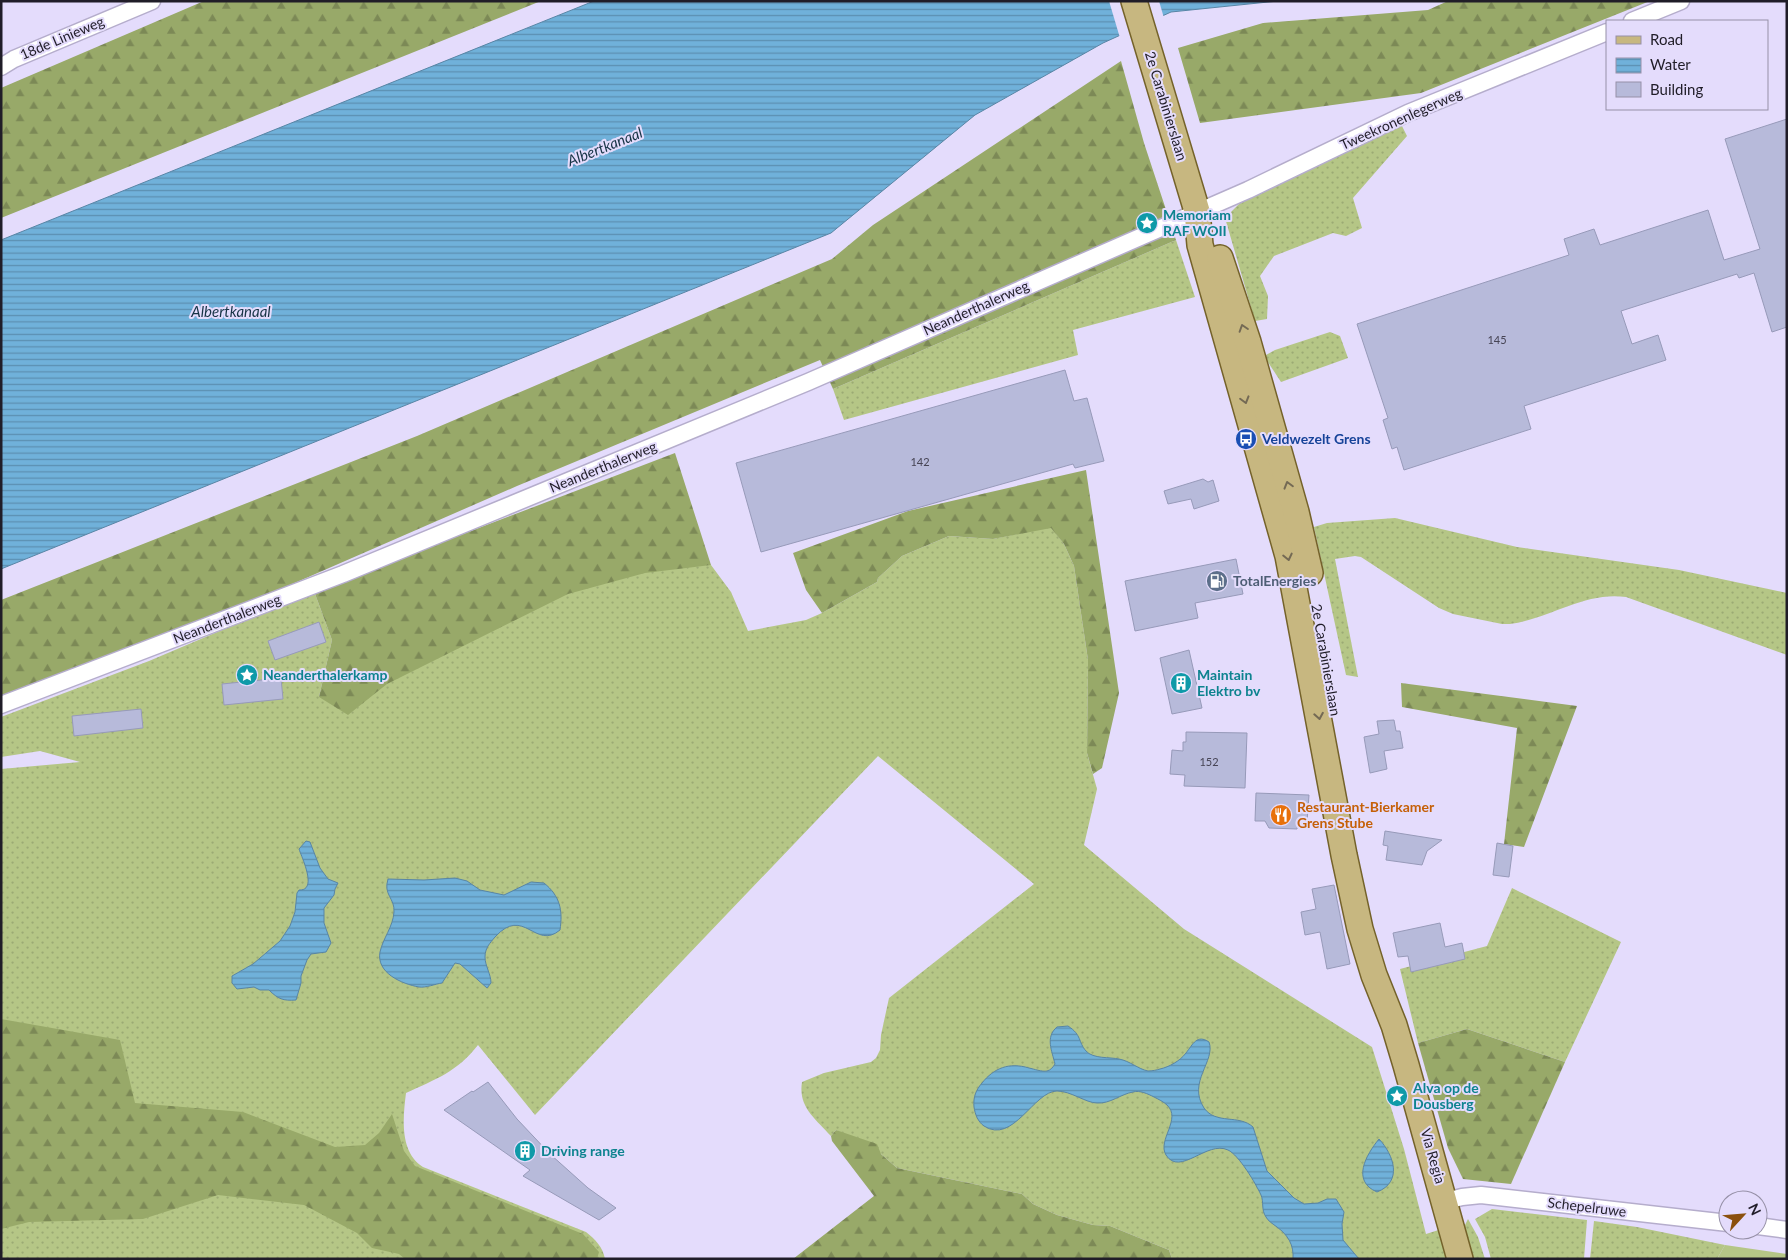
<svg xmlns="http://www.w3.org/2000/svg" width="1788" height="1260" viewBox="0 0 1788 1260" font-family="Lato,sans-serif">
	<style>
		.grass { fill: url(#grass-dots) }
		.forest { fill: url(#forest-firs) }
		.park { fill: #b5c686 }
		.water { fill: url(#water-rules); stroke: #5885a5 }
		.pier { fill: #e4dcfc }
		.building { fill: #b7bada; stroke: #979ab9 }
		.lines { fill: none; stroke-linecap: round; stroke-linejoin: round }
		.street-casing { stroke: #b5adcc; stroke-width: 19 }
		.primary-casing { stroke: #74622a; stroke-width: 28 }
		.street { stroke: #fff; stroke-width: 16 }
		.primary { stroke: #c7b780; stroke-width: 25 }
		.oneway { stroke: #746a54 }
		.labels { text-anchor: middle; stroke-width: 4; stroke-linejoin: round; paint-order: stroke }
		.number-label { font-size: 11px; fill: #464454 }
		.street-label { font-size: 14px; fill: #201d28; stroke: #e4dcfc }
		.culture-label { font-size: 14px; font-weight: bold; fill: #0d838f; stroke: #e4dcfc; text-anchor: start }
		.transit-label { font-size: 14px; font-weight: bold; fill: #164399; stroke: #e4dcfc; text-anchor: start }
		.service-label { font-size: 14px; font-weight: bold; fill: #4e5e75; stroke: #e4dcfc; text-anchor: start }
		.food-label { font-size: 14px; font-weight: bold; fill: #c56008; stroke: #e4dcfc; text-anchor: start }
		.water-label { font-size: 15px; font-style: italic; fill: #173446; stroke: #e4dcfc }
	</style>
	<defs>
		<pattern id="grass-dots" width="8" height="8" patternUnits="userSpaceOnUse" patternTransform="scale(1.25)"><rect width="8" height="8" fill="#b5c686"/><path d="M2 2h.1M6 6h.1" fill="none" stroke="#9baa74" stroke-width="1.8" stroke-linecap="round"/></pattern>
		<pattern id="forest-firs" width="22" height="20" patternUnits="userSpaceOnUse" patternTransform="scale(1.25)"><rect width="22" height="20" fill="#98a969"/><path d="M5 1l3.5 6h-7zM16 11l3.5 6h-7z" fill="#7c8956"/></pattern>
		<pattern id="water-rules" width="6" height="5" patternUnits="userSpaceOnUse" patternTransform="scale(1.25)"><rect width="6" height="5" fill="#70b1da"/><path d="M0 2.5h6" fill="none" stroke="#5c8fb1"/></pattern>
	</defs>
	<rect width="100%" height="100%" fill="#e4dcfc"/>
	<g class="grass">
		<polygon points="1401,124 1407,136 1353,198 1362,228 1346,236 1333,233 1274,256 1260,276 1268,296 1267,319 1255,321 1225,218 1244,199"/>
		<polygon points="1176,240 1195,297 1073,330 1078,355 844,420 833,389"/>
		<polygon points="1330,332 1340,336 1348,358 1281,382 1264,356 1275,350"/>
		<path d="M1395,518L1517,547L1679,570L1787,593V655L1626,597C1585,591 1549,619 1510,624H1502L1453,614L1439,608L1361,557L1355,556L1335,559L1358,677L1346,675L1314,527L1327,523Z"/>
		<path d="M1051,527L1064,544L1074,566L1088,660L1087,753L1097,789L1084,845L1184,929L1372,1047L1404,1149L1426,1234L1448,1227L1454,1259H1172L1169,1250L1110,1226L1093,1225L1057,1215L1033,1204L1022,1194L897,1168L881,1154L836,1130L831,1136C815,1118 798,1107 802,1082L824,1073L871,1062L876,1058L880,1050L881,1035L889,998L1034,884L878,756L535,1115L478,1045C457,1072 436,1079 406,1093C403,1117 399,1152 423,1167L586,1232C595,1239 603,1247 605,1259H1V769L80,762L40,751L1,757V717L149,661L314,591L332,640L319,697L646,551L711,565L731,592L748,631L806,620L822,613L877,582L878,578L902,556L949,536L993,539Z"/>
		<polygon points="1512,888 1621,942 1565,1062 1467,1029 1418,1043 1400,969 1487,946"/>
		<polygon points="1492,1209 1587,1220 1584,1259 1491,1259 1485,1237 1475,1219"/>
		<polygon points="1468,1219 1478,1237 1485,1259 1470,1259 1464,1227"/>
		<polygon points="1594,1221 1637,1227 1725,1245 1717,1259 1590,1259"/>
	</g>
	<g class="forest">
		<polygon points="204,1 541,1 1,218 1,88"/>
		<polygon points="1448,1 1650,1 1421,93 1200,123 1178,48 1263,23 1428,10"/>
		<polygon points="1121,61 1144,143 1176,240 833,389 820,360 517,486 1,711 1,600 417,436 832,259 873,225"/>
		<polygon points="675,453 711,565 645,573 568,594 387,684 348,715 319,697 332,640 314,591"/>
		<polygon points="1086,470 1119,693 1102,768 1093,774 1087,753 1088,660 1074,566 1064,544 1051,528 993,539 949,536 902,556 878,578 877,582 822,613 806,590 793,553 908,511"/>
		<polygon points="1401,683 1577,706 1524,847 1504,844 1517,728 1402,707"/>
		<polygon points="1,1019 120,1040 135,1103 243,1112 335,1147 365,1145 379,1133 392,1114 404,1151 415,1166 583,1234 599,1252 597,1259 405,1259 399,1254 372,1248 357,1233 304,1205 218,1195 143,1219 29,1222 1,1229"/>
		<polygon points="1467,1029 1565,1062 1511,1184 1463,1179 1448,1148 1418,1043"/>
		<polygon points="836,1130 877,1144 881,1154 897,1168 1022,1194 1033,1204 1057,1215 1093,1225 1110,1226 1169,1250 1172,1259 793,1259 874,1196 832,1141 831,1136"/>
	</g>
	<polygon class="park" points="1725,1245 1787,1254 1787,1259 1717,1259"/>
	<g class="water">
		<polygon points="594,1 1278,1 1171,12 1103,43 975,115 831,233 1,569 1,240"/>
		<path d="M306,841L310,842L320,868L328,879L338,883L335,889L334,895L324,908V923L331,943L326,952L311,954L307,960L301,976V983L296,1000C283,1001 278,999 269,990H260L254,987L237,989L232,983V976L253,964L280,941L290,926L295,912L297,893L299,890C318,891 302,858 299,849Z"/>
		<path d="M455,878L467,881L480,890L504,895L531,882L544,883C560,896 563,910 560,930C535,951 524,905 495,937C490,943 485,948 485,957C485,966 491,974 491,983L487,988L460,964L455,963L442,983C435,984 426,988 419,987C402,984 376,973 380,952C383,938 393,927 394,912C395,898 383,895 388,879L424,880Z"/>
		<path d="M1068,1026C1082,1035 1078,1042 1086,1051C1093,1059 1110,1057 1119,1059C1130,1061 1138,1069 1148,1071C1152,1071 1157,1070 1160,1069C1169,1067 1180,1061 1186,1053C1193,1044 1197,1034 1209,1042C1216,1061 1187,1082 1204,1108C1216,1125 1239,1114 1253,1127L1267,1171L1294,1198L1304,1204L1318,1203L1327,1199H1336L1344,1212L1342,1224L1343,1240L1359,1259H1293C1294,1245 1288,1235 1277,1227C1273,1224 1268,1221 1266,1217C1261,1210 1264,1202 1261,1195C1256,1184 1239,1155 1228,1150C1207,1140 1180,1177 1166,1155C1157,1140 1182,1119 1167,1105C1164,1102 1158,1099 1154,1097C1148,1094 1140,1090 1133,1092C1121,1094 1110,1104 1097,1103C1086,1103 1071,1091 1057,1091C1034,1091 1013,1145 984,1126C978,1122 975,1114 974,1107C973,1097 976,1090 982,1083C994,1068 1009,1062 1029,1068C1034,1069 1042,1072 1047,1071C1051,1070 1053,1067 1055,1064C1052,1051 1045,1037 1057,1027Z"/>
		<path d="M1379,1139C1394,1155 1403,1182 1377,1192C1351,1181 1366,1155 1379,1139Z"/>
	</g>
	<polygon class="pier" points="1109,1 1159,1 1164,18 1120,38"/>
	<g class="building">
		<polygon points="1787,119 1787,327 1772,332 1754,273 1739,278 1737,274 1621,311 1632,344 1658,335 1666,360 1524,406 1531,429 1404,470 1397,447 1392,449 1383,420 1388,418 1357,324 1569,255 1564,239 1594,229 1600,245 1708,210 1724,260 1760,249 1725,139"/>
		<polygon points="1065,370 1074,401 1087,398 1104,461 1075,468 1073,464 761,552 736,463"/>
		<polygon points="1203,479 1208,482 1213,480 1219,501 1194,509 1191,499 1168,504 1164,491"/>
		<polygon points="1236,559 1243,594 1195,603 1198,618 1135,631 1125,581"/>
		<polygon points="319,622 326,642 275,660 268,641"/>
		<polygon points="1189,650 1202,708 1172,714 1160,658"/>
		<polygon points="281,678 283,699 224,705 222,684"/>
		<polygon points="141,709 143,728 74,736 72,716"/>
		<polygon points="1394,720 1396,731 1400,731 1403,748 1384,751 1387,769 1370,773 1364,737 1379,734 1377,721"/>
		<polygon points="1186,732 1247,733 1245,788 1184,786 1185,775 1170,774 1172,750 1183,751 1183,742 1186,742"/>
		<polygon points="1256,793 1309,795 1307,822 1298,821 1297,829 1269,828 1265,821 1255,821"/>
		<polygon points="1385,831 1442,840 1427,851 1422,865 1386,860 1388,846 1383,845"/>
		<polygon points="1497,843 1513,846 1509,877 1493,875"/>
		<polygon points="1334,885 1350,964 1327,969 1320,932 1305,935 1301,912 1316,909 1312,889"/>
		<polygon points="1440,923 1445,947 1462,943 1465,959 1411,972 1408,956 1398,957 1393,933"/>
		<polygon points="488,1082 517,1119 550,1154 588,1188 616,1208 599,1220 523,1176 530,1170 444,1110 472,1091 473,1092"/>
	</g>
	<g class="lines">
		<g class="street-casing">
			<g id="street">
				<polyline points="1632,21 1681,1"/>
				<polyline points="1,67 14,59 152,1"/>
				<polyline points="1,705 343,574 808,382 1248,190 1408,113 1607,32"/>
				<polyline points="1446,1201 1462,1197 1481,1195 1728,1223"/>
				<polyline points="1758,1226 1787,1230"/>
			</g>
		</g>
		<g class="primary-casing">
			<g id="primary">
				<polyline points="1134,1 1197,211 1200,245 1288,556 1344,855 1360,929 1374,975 1394,1025 1406,1065 1460,1259"/>
				<polyline points="1220,258 1248,342 1296,512 1310,573"/>
			</g>
		</g>
		<use href="#street" class="street"/>
		<use href="#primary" class="primary"/>
	</g>
	<defs><path id="oneway-chevron" d="M-2-3.5L2.5 0L-2 3.5" fill="none" stroke-width="1.6" stroke-linecap="round" stroke-linejoin="round" transform="scale(1.25)"/></defs>
	<g class="oneway">
		<use href="#oneway-chevron" transform="translate(1243 328) rotate(-108)"/>
		<use href="#oneway-chevron" transform="translate(1245 400) rotate(74)"/>
		<use href="#oneway-chevron" transform="translate(1288 485) rotate(-106)"/>
		<use href="#oneway-chevron" transform="translate(1288 557) rotate(77)"/>
		<use href="#oneway-chevron" transform="translate(1319 716) rotate(80)"/>
	</g>
	<defs>
		<g id="sight-disc" transform="scale(1.125)"><circle r="9.5" fill="#0f9aa8" stroke="#e4dcfc"/><path d="M0-6L1.8-2.2L6-1.7L2.9 1.2L3.7 5.4L0 3.3L-3.7 5.4L-2.9 1.2L-6-1.7L-1.8-2.2Z" fill="#fff"/></g>
		<g id="bus-disc" transform="scale(1.125)"><circle r="9.5" fill="#1a4fb4" stroke="#e4dcfc"/><path d="M-5-6H5V4H4V6H2V4H-2V6H-4V4H-5ZM-3.5-4V0h7V-4ZM-3.5 1.2v1.5H-2V1.2ZM2 1.2v1.5H3.5V1.2Z" fill="#fff"/></g>
		<g id="fuel-disc" transform="scale(1.125)"><circle r="9.5" fill="#5c6f8a" stroke="#e4dcfc"/><path d="M-5.5-6h7V0h2V4h1.3V-2.5L3-4.5l.8-.8L6-3V5H2.5V1h-1V6h-7ZM-4.2-4.7v3.2H.2V-4.7Z" fill="#fff"/></g>
		<g id="building-disc" transform="scale(1.125)"><circle r="9.5" fill="#0f9aa8" stroke="#e4dcfc"/><path d="M-4-6H4V6H1V3H-1V6H-4ZM-2.5-4.3h1.7v1.8h-1.7ZM.8-4.3h1.7v1.8H.8ZM-2.5-1h1.7V.8h-1.7ZM.8-1h1.7V.8H.8Z" fill="#fff"/></g>
		<g id="restaurant-disc" transform="scale(1.125)"><circle r="9.5" fill="#e8710a" stroke="#e4dcfc"/><path d="M-5-6h1v4h1v-4h1v4h1v-4h1v5L-1.5 .5V6h-2V.5L-5-1ZM5-6V6H3V1.5H1.5Q1.5-4 5-6Z" fill="#fff"/></g>
	</defs>
	<g fill-rule="evenodd">
		<use href="#sight-disc" x="1147" y="223"/>
		<use href="#bus-disc" x="1246" y="439"/>
		<use href="#fuel-disc" x="1217" y="581"/>
		<use href="#sight-disc" x="247" y="675"/>
		<use href="#building-disc" x="1181" y="683"/>
		<use href="#restaurant-disc" x="1281" y="815"/>
		<use href="#sight-disc" x="1397" y="1096"/>
		<use href="#building-disc" x="525" y="1151"/>
	</g>
	<g class="labels">
		<g class="number-label">
			<text x="1497" y="344">145</text>
			<text x="920" y="466">142</text>
			<text x="1209" y="766">152</text>
		</g>
		<g class="street-label">
			<text transform="translate(62 38) rotate(-23)" y="5">18de Linieweg</text>
			<text transform="translate(1166 106) rotate(73)" y="5">2e Carabinierslaan</text>
			<text transform="translate(1401 119) rotate(-24)" y="5">Tweekronenlegerweg</text>
			<text transform="translate(976 308) rotate(-24)" y="5">Neanderthalerweg</text>
			<text transform="translate(603 467) rotate(-22)" y="5">Neanderthalerweg</text>
			<text transform="translate(227 619) rotate(-21)" y="5">Neanderthalerweg</text>
			<text transform="translate(1326 660) rotate(80)" y="5">2e Carabinierslaan</text>
			<text transform="translate(1433 1156) rotate(74)" y="5">Via Regia</text>
			<text transform="translate(1587 1207) rotate(7)" y="5">Schepelruwe</text>
		</g>
		<g class="culture-label">
			<text x="1163" y="220">Memoriam<tspan x="1163" dy="16">RAF WOII</tspan></text>
			<text x="263" y="680">Neanderthalerkamp</text>
			<text x="1197" y="680">Maintain<tspan x="1197" dy="16">Elektro bv</tspan></text>
			<text x="1413" y="1093">Alva op de<tspan x="1413" dy="16">Dousberg</tspan></text>
			<text x="541" y="1156">Driving range</text>
		</g>
		<g class="transit-label">
			<text x="1262" y="444">Veldwezelt Grens</text>
		</g>
		<g class="service-label">
			<text x="1233" y="586">TotalEnergies</text>
		</g>
		<g class="food-label">
			<text x="1297" y="812">Restaurant-Bierkamer<tspan x="1297" dy="16">Grens Stube</tspan></text>
		</g>
		<g class="water-label">
			<text transform="translate(605 147) rotate(-22)" y="5">Albertkanaal</text>
			<text x="231" y="317">Albertkanaal</text>
		</g>
	</g>
	<rect width="1788" height="1260" fill="none" stroke="#201d28" stroke-width="5"/>
	<rect x="1606" y="20" width="162" height="90" fill="#e4dcfc" stroke="#9690a7"/>
	<rect x="1616" y="36" width="25" height="8" fill="#c7b780" stroke="#9690a7"/>
	<text x="1650" y="45" font-size="15" fill="#201d28">Road</text>
	<rect x="1616" y="58" width="25" height="15" fill="url(#water-rules)" stroke="#9690a7"/>
	<text x="1650" y="70" font-size="15" fill="#201d28">Water</text>
	<rect x="1616" y="82" width="25" height="15" fill="#b7bada" stroke="#9690a7"/>
	<text x="1650" y="95" font-size="15" fill="#201d28">Building</text>
	<g transform="translate(1743 1215) rotate(64)"><circle r="24" fill="#e4dcfc" stroke="#9690a7"/>
	<path d="M0-4L9 19L0 12L-9 19Z" fill="#8b500d"/>
	<text y="-8" font-size="14" font-weight="bold" text-anchor="middle" fill="#201d28">N</text>
	</g>
</svg>
